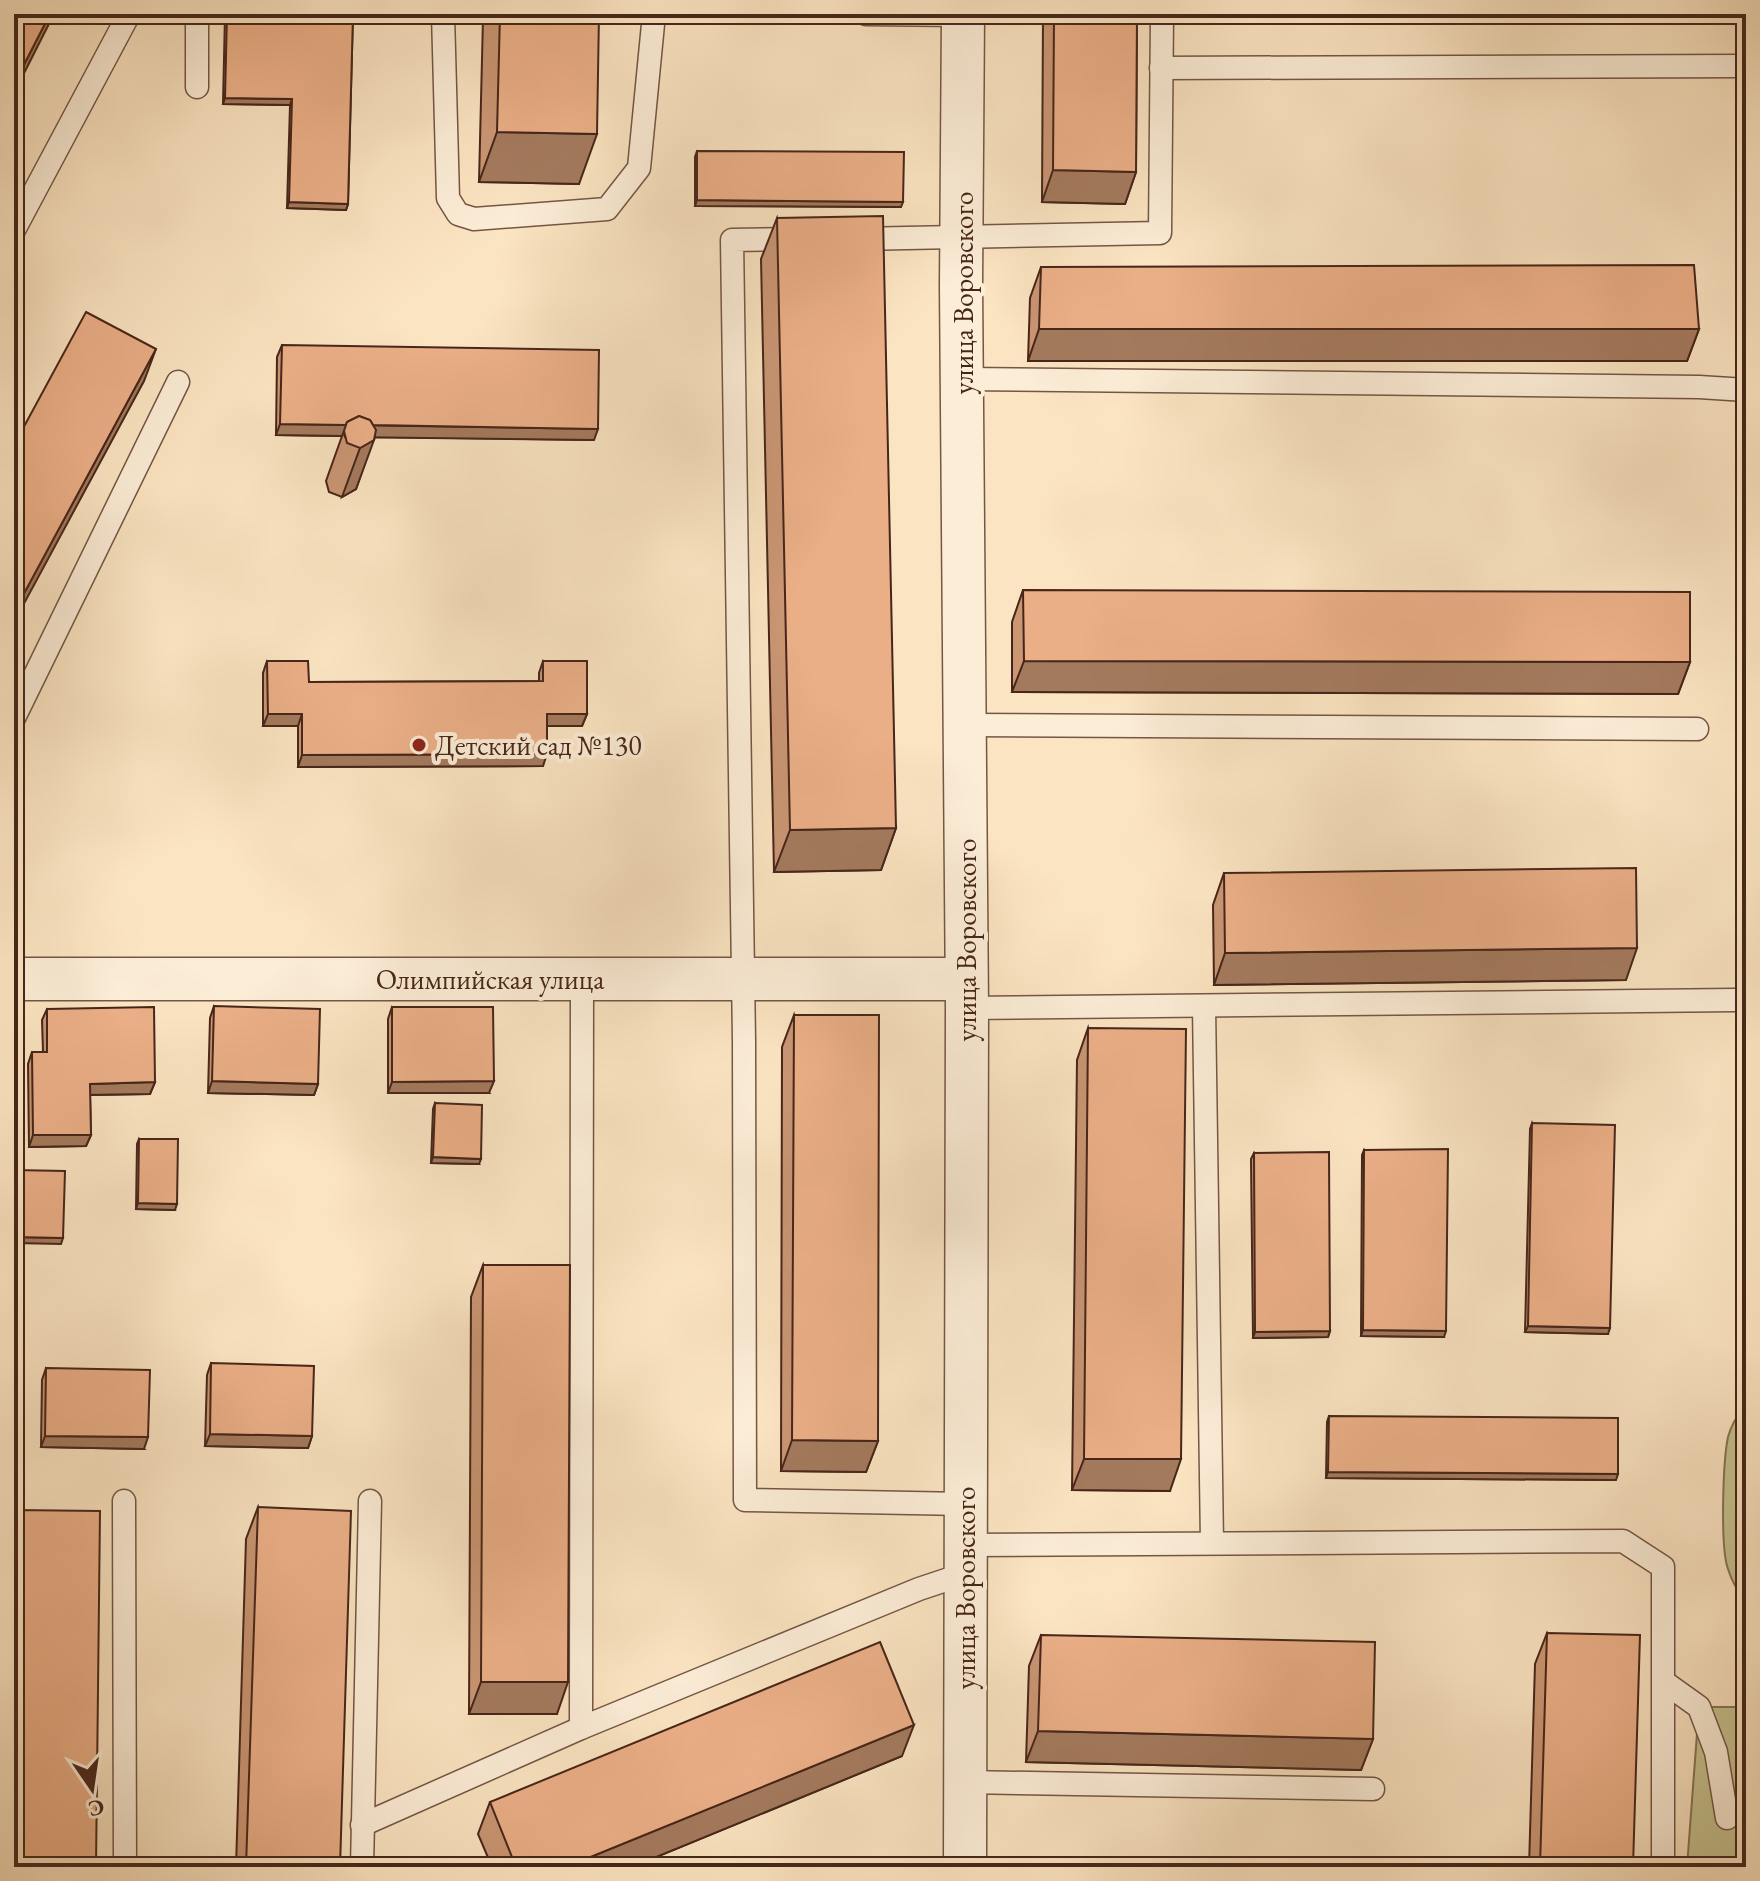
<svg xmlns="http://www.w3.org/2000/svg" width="1760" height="1881" viewBox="0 0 1760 1881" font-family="'EB Garamond',serif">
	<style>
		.green { fill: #c5c28f; stroke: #867454; stroke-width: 2 }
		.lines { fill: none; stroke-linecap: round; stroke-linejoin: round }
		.lane-casing { stroke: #745644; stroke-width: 25 }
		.street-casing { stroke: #745644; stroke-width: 45 }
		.lane { stroke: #fcedd7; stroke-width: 22 }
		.street { stroke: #fcedd7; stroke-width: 42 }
		.wall { fill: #ca9674; stroke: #47261a; stroke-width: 2 }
		.shaded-wall { fill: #a47a5e; stroke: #47261a; stroke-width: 2 }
		.building { fill: #ebaf87; stroke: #47261a; stroke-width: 2 }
		.poi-dot { fill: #8f2418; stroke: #fcedd7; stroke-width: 3 }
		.labels { text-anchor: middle; stroke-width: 8; stroke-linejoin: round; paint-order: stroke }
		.street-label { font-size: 28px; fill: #47261a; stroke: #fcedd7 }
		.poi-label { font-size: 28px; fill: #47261a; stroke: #fcedd7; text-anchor: start }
	</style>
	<rect width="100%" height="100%" fill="#fbe4c2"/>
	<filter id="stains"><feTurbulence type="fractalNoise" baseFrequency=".0025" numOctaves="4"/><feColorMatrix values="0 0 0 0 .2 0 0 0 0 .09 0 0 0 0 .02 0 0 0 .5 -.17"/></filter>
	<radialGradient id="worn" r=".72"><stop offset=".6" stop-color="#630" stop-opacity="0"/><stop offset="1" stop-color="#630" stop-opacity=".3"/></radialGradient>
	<g class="green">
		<path d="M1746,1404V1602C1738,1592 1732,1582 1728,1569C1720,1547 1723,1461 1728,1437C1731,1425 1738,1414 1746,1404Z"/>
		<polygon points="1699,1707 1746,1707 1746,1867 1687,1867"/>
	</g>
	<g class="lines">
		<g class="lane-casing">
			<g id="lane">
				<polyline points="443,14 448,198 458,214 474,219 607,209 639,168 654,14"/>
				<polyline points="866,14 963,15"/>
				<polyline points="1161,68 1746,66"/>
				<polyline points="197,87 197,14"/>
				<polyline points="14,230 129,14"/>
				<polyline points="798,239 732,240 744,1041 745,1500 965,1504"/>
				<polyline points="857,239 1160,233 1162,14"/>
				<polyline points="962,379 1699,387 1746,390"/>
				<polyline points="14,718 178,382"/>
				<polyline points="965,725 1697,729"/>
				<polyline points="1204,1006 1212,1543"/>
				<polyline points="967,1008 1735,1000"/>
				<polyline points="124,1501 125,1867"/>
				<polyline points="964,1545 1623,1541 1663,1567 1663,1867"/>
				<polyline points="1664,1682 1699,1707 1716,1752 1727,1818"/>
				<polyline points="581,1728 582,979"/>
				<polyline points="965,1782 1373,1789"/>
				<polyline points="362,1825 581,1728 919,1589 964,1574"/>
				<polyline points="362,1867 370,1501"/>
			</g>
		</g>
		<g class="street-casing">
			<g id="street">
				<polyline points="963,14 961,286 967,1008 965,1867"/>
				<polyline points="14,979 966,979"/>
			</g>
		</g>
		<use href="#lane" class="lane"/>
		<use href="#street" class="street"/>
	</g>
	<g class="wall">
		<polygon points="225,14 353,14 348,204 346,210 287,208 290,105 223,104"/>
		<polygon points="484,14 599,14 579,184 479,182 483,18"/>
		<polygon points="1043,14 1137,14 1136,172 1125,204 1042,202"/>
		<polygon points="697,151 901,207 695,206 695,157"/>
		<polygon points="777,218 896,828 881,870 774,872 761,259"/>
		<polygon points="1041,267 1699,329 1687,361 1028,361 1030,298"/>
		<polygon points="282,345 594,440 374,437 356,489 342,497 329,492 326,481 342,436 276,435 277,357"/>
		<polygon points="1023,590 1690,662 1678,694 1012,692 1012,622"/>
		<polygon points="267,661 309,682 539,681 539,673 543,661 587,714 582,726 547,726 543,766 298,767 298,726 263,726 263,673"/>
		<polygon points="1224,873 1626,980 1214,985 1213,905"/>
		<polygon points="214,1006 318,1084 314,1095 208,1093 210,1018"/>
		<polygon points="392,1007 489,1093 388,1093 388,1019"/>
		<polygon points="47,1009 155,1082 150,1094 90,1095 91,1135 86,1146 29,1147 28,1064 32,1052 43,1052 42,1020"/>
		<polygon points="794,1015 878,1441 866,1472 781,1471 782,1047"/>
		<polygon points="1088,1028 1170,1491 1072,1490 1077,1060"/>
		<polygon points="435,1103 479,1164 431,1163 433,1109"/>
		<polygon points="1532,1123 1608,1334 1525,1332 1530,1129"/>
		<polygon points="139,1139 175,1210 136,1209 137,1144"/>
		<polygon points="1364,1150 1444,1337 1361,1336 1362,1155"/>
		<polygon points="1254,1153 1330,1331 1328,1337 1253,1338 1251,1159"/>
		<polygon points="483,1265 557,1714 469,1714 471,1297"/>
		<polygon points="211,1363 312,1436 308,1448 205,1446 207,1375"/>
		<polygon points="46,1368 144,1449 41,1447 42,1380"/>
		<polygon points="1329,1416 1616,1480 1326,1478 1327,1422"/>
		<polygon points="258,1507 340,1867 236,1867 246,1539"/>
		<polygon points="1547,1633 1633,1867 1529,1867 1535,1664"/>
		<polygon points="1041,1635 1373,1739 1361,1770 1026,1762 1029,1666"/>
		<polygon points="902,1756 632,1867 492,1867 478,1834 490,1802"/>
	</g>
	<g class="shaded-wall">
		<polygon points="50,14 54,14 14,93 14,84"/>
		<polygon points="225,98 292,99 290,105 223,104"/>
		<polygon points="497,132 597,134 579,184 479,182"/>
		<polygon points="1053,170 1136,172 1125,204 1042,202"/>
		<polygon points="697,200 903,202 901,207 695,206"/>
		<polygon points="289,202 348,204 346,210 287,208"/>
		<polygon points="1039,329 1699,329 1687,361 1028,361"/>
		<polygon points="156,349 144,381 14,622 14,612"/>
		<polygon points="280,424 598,429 594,440 345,437 344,431 342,436 276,435"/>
		<polygon points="374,440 356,489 342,497 360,448"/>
		<polygon points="1024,661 1690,662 1678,694 1012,692"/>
		<polygon points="268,714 302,714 298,726 263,726"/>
		<polygon points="547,714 587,714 582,726 543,726"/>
		<polygon points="547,754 543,766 298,767 302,755"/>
		<polygon points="896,828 881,870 774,872 790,830"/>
		<polygon points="1637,948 1626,980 1214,985 1225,953"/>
		<polygon points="212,1081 318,1084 314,1095 208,1093"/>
		<polygon points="494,1081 489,1093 388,1093 392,1082"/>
		<polygon points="155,1082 150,1094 85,1095 90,1084"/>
		<polygon points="33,1135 91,1135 86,1146 29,1147"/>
		<polygon points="433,1157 481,1159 479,1164 431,1163"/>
		<polygon points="138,1203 177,1204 175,1210 136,1209"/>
		<polygon points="14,1237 63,1238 61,1244 14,1243"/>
		<polygon points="1528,1326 1610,1328 1608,1334 1525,1332"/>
		<polygon points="1363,1330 1446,1331 1444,1337 1361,1336"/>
		<polygon points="1330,1331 1328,1337 1253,1338 1255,1332"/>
		<polygon points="210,1434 312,1436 308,1448 205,1446"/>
		<polygon points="45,1436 148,1437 144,1449 41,1447"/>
		<polygon points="792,1440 878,1441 866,1472 781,1471"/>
		<polygon points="1084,1459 1181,1459 1170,1491 1072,1490"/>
		<polygon points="1328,1472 1618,1474 1616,1480 1326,1478"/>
		<polygon points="481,1682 568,1682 557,1714 469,1714"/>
		<polygon points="914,1725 902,1756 632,1867 566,1867"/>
		<polygon points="1038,1731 1373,1739 1361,1770 1026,1762"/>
	</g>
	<g class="building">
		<polygon points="14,14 50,14 14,84"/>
		<polygon points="227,14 353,14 348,204 289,202 292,99 225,98"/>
		<polygon points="500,14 599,14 597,134 497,132"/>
		<polygon points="1054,14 1137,14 1136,172 1053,170"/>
		<polygon points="697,151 904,152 903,202 697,200"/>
		<polygon points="883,216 896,828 790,830 777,218"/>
		<polygon points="1694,265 1699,329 1039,329 1041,267"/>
		<polygon points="86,312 156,349 14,612 14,445"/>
		<polygon points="282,345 599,350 598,429 373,425 370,420 359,416 347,422 346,425 280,424"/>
		<polygon points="359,416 370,420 376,430 374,440 360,448 347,443 344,431 347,422"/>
		<polygon points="1023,590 1690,592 1690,662 1024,661"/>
		<polygon points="267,661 308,661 309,682 543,681 543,661 587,661 587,714 547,714 547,754 302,755 302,714 268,714"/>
		<polygon points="1636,868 1637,948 1225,953 1224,873"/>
		<polygon points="214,1006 320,1009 318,1084 212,1081"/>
		<polygon points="154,1007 155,1082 90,1084 91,1135 33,1135 32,1052 47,1052 47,1009"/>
		<polygon points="392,1007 493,1007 494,1081 392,1082"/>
		<polygon points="794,1015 879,1015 878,1441 792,1440"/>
		<polygon points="1088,1028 1186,1029 1181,1459 1084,1459"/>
		<polygon points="435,1103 482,1105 481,1159 433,1157"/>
		<polygon points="1532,1123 1615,1125 1610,1328 1528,1326"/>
		<polygon points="139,1139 178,1139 177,1204 138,1203"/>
		<polygon points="1448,1149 1446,1331 1363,1330 1364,1150"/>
		<polygon points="1329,1152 1330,1331 1255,1332 1254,1153"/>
		<polygon points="14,1170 65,1171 63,1238 14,1237"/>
		<polygon points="483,1265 570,1265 568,1682 481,1682"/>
		<polygon points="211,1363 314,1366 312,1436 210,1434"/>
		<polygon points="46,1368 150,1370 148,1437 45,1436"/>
		<polygon points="1329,1416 1618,1418 1618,1474 1328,1472"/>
		<polygon points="258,1507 351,1511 340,1867 246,1867"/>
		<polygon points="14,1510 100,1511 96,1867 14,1867"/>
		<polygon points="1547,1633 1640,1635 1633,1867 1540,1867"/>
		<polygon points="1041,1635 1375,1642 1373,1739 1038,1731"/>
		<polygon points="880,1642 914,1725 566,1867 516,1867 490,1802"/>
	</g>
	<circle class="poi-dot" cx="419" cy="745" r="8"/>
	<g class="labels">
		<g class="street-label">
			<text transform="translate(963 293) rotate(-90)" y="10">улица Воровского</text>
			<text transform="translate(966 940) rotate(-90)" y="10">улица Воровского</text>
			<text x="490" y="989">Олимпийская улица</text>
			<text transform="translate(965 1588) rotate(-90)" y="10">улица Воровского</text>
		</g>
		<g class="poi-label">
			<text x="435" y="755">Детский сад №130</text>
		</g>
	</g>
	<rect width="1760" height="1881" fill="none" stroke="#fbe4c2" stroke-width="48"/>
	<rect x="16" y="16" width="1728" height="1849" fill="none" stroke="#47261a" stroke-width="4"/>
	<rect x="24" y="24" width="1712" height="1833" fill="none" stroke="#47261a" stroke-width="2"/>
	<g transform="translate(92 1789) rotate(167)" stroke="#fcedd7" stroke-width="6" paint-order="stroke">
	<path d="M0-6L14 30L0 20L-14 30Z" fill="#47261a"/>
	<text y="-12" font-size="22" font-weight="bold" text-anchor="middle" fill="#47261a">С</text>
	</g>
	<rect width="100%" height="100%" filter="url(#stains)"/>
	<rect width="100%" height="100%" fill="url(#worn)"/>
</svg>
